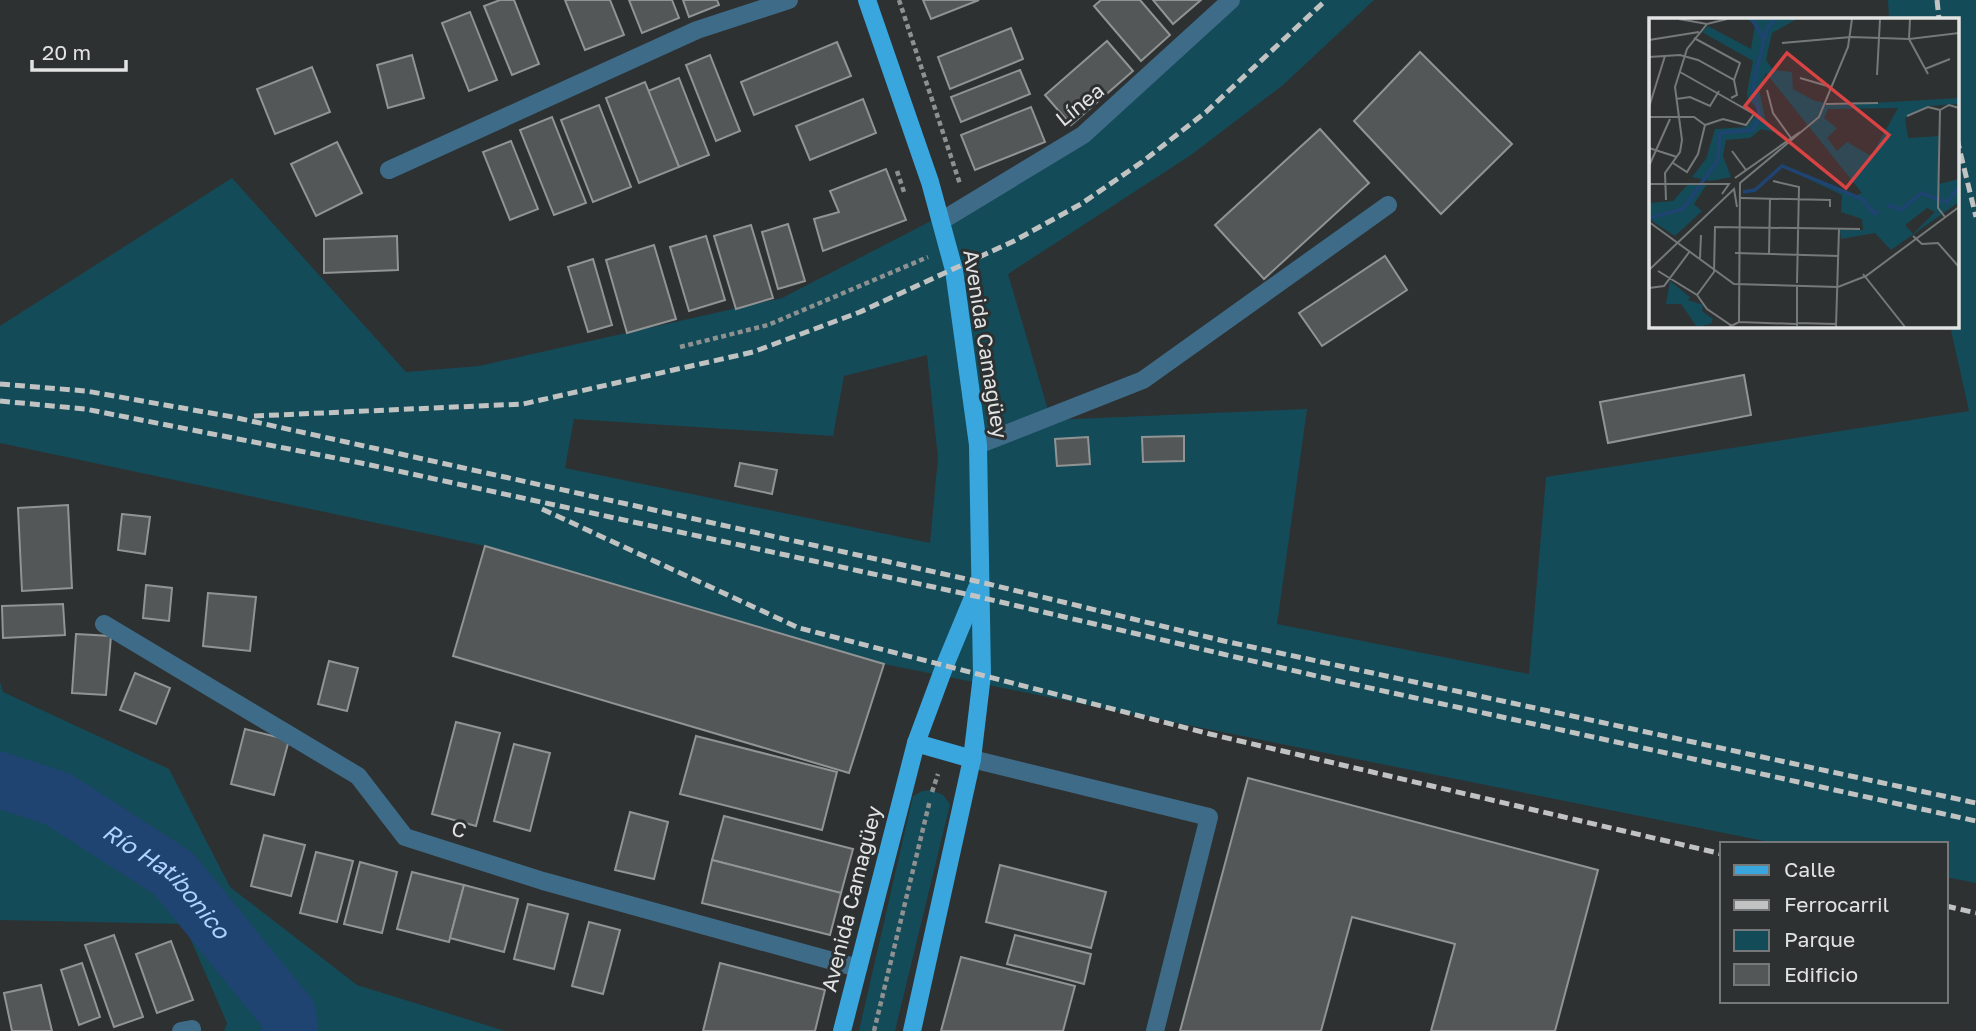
<svg xmlns="http://www.w3.org/2000/svg" width="1976" height="1031" viewBox="0 0 1976 1031" font-family="'Golos Text',sans-serif">
	<style>
		.green { fill: #144b58; fill-rule: evenodd }
		.lines { fill: none; stroke-linecap: round; stroke-linejoin: round }
		.river { stroke: #1f4472; stroke-width: 56 }
		.building { fill: #535757; stroke: #919494; stroke-width: 2 }
		.path { stroke: #8e9191; stroke-width: 4.5; stroke-dasharray: 5 3.5; stroke-linecap: butt }
		.minor { stroke: #3e6c88; stroke-width: 18 }
		.major { stroke: #3aa6de; stroke-width: 18 }
		.rail { stroke: #c1c3c3; stroke-width: 5; stroke-dasharray: 10 5; stroke-linecap: butt }
		.labels { text-anchor: middle; stroke-width: 6; stroke-linejoin: round; paint-order: stroke }
		.street-label { font-size: 21px; fill: #e2e4e4; stroke: #2e3132 }
		.water-label { font-size: 23px; font-style: italic; fill: #b0d2fd; stroke: #2e3132 }
		.inset-river { fill: none; stroke: #1f4472; stroke-width: 3.5 }
		.inset-road { fill: none; stroke: #767979; stroke-width: 2 }
		.view { fill: #d84444; fill-opacity: 0.15; stroke: #d84444; stroke-width: 3.5 }
		.inset-edge { fill: none; stroke: #e2e4e4; stroke-width: 3.5 }
	</style>
	<rect width="100%" height="100%" fill="#2e3132"/>
	<g class="green">
		<path d="M1235,0H1374L1283,85L1191,155L1008,274L1051,420L1307,409L1277,624L1529,674L1546,477L1969,411L1950,326H1957V19H1889L1888,0H1976V883L1946,877V844H1779L884,664L485,546L0,443V326L232,178L406,372L479,366L782,298L1080,144ZM927,355L938,458L930,543L565,468L574,419L833,436L844,376Z"/>
		<polygon points="0,682 3,692 169,769 230,887 357,985 505,1031 224,1031 227,1023 184,924 0,920"/>
		<polygon points="932,790 943,795 950,804 895,1031 859,1031 913,796 923,791"/>
	</g>
	<g class="lines">
		<path class="river" id="s1" d="M0,780L58,799L174,874L288,1014L290,1031"/>
	</g>
	<g class="building">
		<polygon points="500,0 514,0 539,64 512,75 484,6"/>
		<polygon points="565,0 610,0 624,35 585,50"/>
		<polygon points="629,0 672,0 679,18 642,33"/>
		<polygon points="683,0 717,0 719,5 689,17"/>
		<polygon points="923,0 979,0 931,19"/>
		<polygon points="1101,0 1140,0 1170,35 1141,61 1094,6"/>
		<polygon points="1153,0 1201,0 1173,24"/>
		<polygon points="470,12 497,80 469,91 442,23"/>
		<polygon points="1011,28 1023,59 950,89 938,57"/>
		<polygon points="1107,41 1133,71 1071,125 1045,95"/>
		<polygon points="837,42 851,76 754,115 741,82"/>
		<polygon points="1420,52 1512,144 1441,214 1354,121"/>
		<polygon points="412,55 424,98 388,108 377,65"/>
		<polygon points="710,55 740,131 716,141 686,65"/>
		<polygon points="312,67 330,112 275,134 257,89"/>
		<polygon points="1020,70 1030,94 961,122 951,97"/>
		<polygon points="679,78 709,155 679,167 648,91"/>
		<polygon points="645,82 679,167 639,183 606,98"/>
		<polygon points="863,99 876,133 810,160 796,126"/>
		<polygon points="599,105 631,187 593,202 561,120"/>
		<polygon points="1031,107 1045,142 975,170 961,135"/>
		<polygon points="552,117 586,203 554,215 520,130"/>
		<polygon points="1320,129 1369,183 1264,279 1215,225"/>
		<polygon points="511,141 538,209 510,220 483,152"/>
		<polygon points="337,142 362,193 316,216 291,164"/>
		<polygon points="886,169 906,220 823,251 814,219 839,212 830,191"/>
		<polygon points="788,224 805,281 778,289 762,232"/>
		<polygon points="751,225 773,298 736,309 714,236"/>
		<polygon points="397,236 398,270 324,273 324,239"/>
		<polygon points="706,236 725,300 689,311 670,247"/>
		<polygon points="654,245 676,319 627,333 606,260"/>
		<polygon points="1385,256 1407,290 1322,346 1299,313"/>
		<polygon points="593,259 612,325 588,332 568,267"/>
		<polygon points="1744,375 1751,415 1608,443 1600,402"/>
		<polygon points="1184,436 1184,461 1143,462 1142,437"/>
		<polygon points="1088,437 1090,464 1057,466 1055,439"/>
		<polygon points="740,463 777,470 772,494 735,486"/>
		<polygon points="68,505 72,588 22,591 18,508"/>
		<polygon points="122,514 150,517 145,554 118,550"/>
		<polygon points="485,546 884,664 849,773 453,656"/>
		<polygon points="146,585 172,588 169,621 143,618"/>
		<polygon points="208,593 256,597 250,651 203,646"/>
		<polygon points="63,604 65,635 3,638 2,606"/>
		<polygon points="76,634 111,636 106,695 72,693"/>
		<polygon points="329,661 358,668 347,711 318,704"/>
		<polygon points="135,673 170,688 156,724 120,710"/>
		<polygon points="456,722 500,733 476,826 432,814"/>
		<polygon points="245,729 289,740 274,795 231,784"/>
		<polygon points="696,736 837,772 822,830 680,794"/>
		<polygon points="514,744 550,753 530,831 494,821"/>
		<polygon points="1248,778 1598,870 1555,1031 1431,1031 1455,944 1352,917 1321,1031 1180,1031"/>
		<polygon points="630,812 668,822 654,879 615,870"/>
		<polygon points="724,816 853,849 841,893 712,860"/>
		<polygon points="264,835 305,845 291,896 251,886"/>
		<polygon points="316,852 353,861 337,922 300,913"/>
		<polygon points="712,860 841,893 830,935 702,903"/>
		<polygon points="360,862 397,872 382,933 344,924"/>
		<polygon points="1000,865 1106,892 1091,948 986,922"/>
		<polygon points="412,872 464,885 449,942 397,929"/>
		<polygon points="464,885 518,899 504,952 450,938"/>
		<polygon points="528,904 568,914 554,969 514,959"/>
		<polygon points="589,922 620,930 603,994 572,986"/>
		<polygon points="114,935 143,1017 114,1027 85,945"/>
		<polygon points="1015,935 1091,954 1084,984 1007,964"/>
		<polygon points="171,941 193,1000 157,1013 136,954"/>
		<polygon points="961,957 1075,986 1063,1031 941,1031"/>
		<polygon points="82,963 100,1017 79,1025 61,970"/>
		<polygon points="720,963 825,990 815,1031 703,1031"/>
		<polygon points="41,985 52,1031 12,1031 4,993"/>
	</g>
	<g class="lines">
		<g class="path">
			<polyline points="899,0 960,184"/>
			<polyline points="897,171 905,195"/>
			<polyline points="680,347 768,325 928,257"/>
			<polyline points="932,792 938,774"/>
			<polyline points="874,1031 930,800"/>
		</g>
		<g class="minor">
			<polyline points="389,170 697,30 789,0"/>
			<polyline points="941,221 1083,135 1231,0"/>
			<polyline points="978,445 1143,380 1388,205"/>
			<polyline points="104,624 358,776 405,837 543,881 858,968"/>
			<polyline points="972,759 1209,817 1155,1031"/>
			<polyline points="181,1031 192,1029 192,1031"/>
		</g>
		<g class="major">
			<polyline points="867,0 930,182 954,270 978,445 982,675 972,759 912,1031"/>
			<polyline points="916,743 972,759"/>
			<polyline points="842,1031 916,743 945,665 977,588"/>
		</g>
		<g class="rail">
			<polyline points="1937,0 1939,19"/>
			<polyline points="1957,139 1976,217"/>
			<polyline points="0,384 86,391 233,417 980,582 1224,641 1976,803"/>
			<polyline points="0,401 85,409 361,463 975,596 1338,681 1976,821"/>
			<polyline points="254,416 523,404 753,352 860,312 1014,241 1081,204 1142,162 1206,112 1326,0"/>
			<polyline points="542,509 799,628 1210,734 1722,854"/>
			<polyline points="1946,906 1976,913"/>
		</g>
	</g>
	<g class="labels">
		<g class="street-label">
			<text transform="translate(1080 105) rotate(-39)" y="7">Línea</text>
			<text transform="translate(985 344) rotate(81)" y="7">Avenida Camagüey</text>
			<text transform="translate(459 830) rotate(17)" y="7">C</text>
			<text transform="translate(852 899) rotate(-76)" y="7">Avenida Camagüey</text>
		</g>
		<g class="water-label">
			<text dy="8" stroke="none"><textPath href="#s1" startOffset="198">Río Hatibonico</textPath></text>
		</g>
	</g>
	<g transform="translate(1649 18)">
		<rect width="310" height="310" fill="#2e3132"/>
		<path d="M98,1H148L123,15L117,42L124,52L143,54L144,71L166,83L188,87L310,80V86L280,88L256,100L259,120L290,118V166L310,161V184L242,232L226,215L192,221L191,212H214L213,201L192,194L193,177L134,149L205,178L213,175L117,55L110,71L116,100L125,114L112,111L101,120L77,122L74,138L82,159L61,163L43,159L57,141L66,111L97,109L107,97L109,90L99,82L98,74L104,43L53,14L59,8L102,31L106,7ZM249,90L222,138L198,124L188,133L178,120L188,110L175,100L179,91ZM278,190L286,194L264,216L256,207ZM39,166H58L45,186L53,193L26,218L0,201V185L24,183ZM21,263L41,279L39,282L54,287L53,293L64,301L62,306L48,309L32,286H17Z" fill="#144b58" fill-rule="evenodd"/>
		<path class="inset-river" d="M103,1L115,21M94,174L106,172L133,148L213,181L226,196L230,193M238,187L252,192L272,175L298,184L310,169M0,200L34,191L69,142L71,115L103,112L111,99L104,71L108,51L118,11L126,1"/>
		<path class="inset-road" d="M30,1L58,6L78,1M202,19L260,21L261,1M45,20L91,45L85,62M0,22L50,14M133,25L202,19M0,39L31,37L49,42L85,62L88,77L82,80M276,51L301,41M31,54L105,96L97,107L74,101L56,107M279,56L260,21L310,15M228,57L231,1M151,60L182,69M118,72L124,95L142,120M27,81L41,79L61,88L70,73M177,86L229,85M0,89L16,38M258,98L279,89L291,92M0,99H45L56,107M0,130L28,139M83,133L97,152M24,145L38,154L49,136L56,107M0,148L21,101M86,160L151,114M124,163L150,169L148,265M0,166H80L73,176M92,180L181,182V189M17,182L16,155L31,134L33,122L26,69L38,31L58,6M296,199L289,190L291,92L300,87L310,90M0,204L85,266L189,269L217,258L310,189M264,218L273,226L289,225L310,249M86,235L190,238M120,236L121,180M51,240L52,217M0,252L85,171L88,189M9,253L48,277L58,291L83,308M214,256L256,309M0,270L15,268L41,233M48,277L65,254L66,209L211,211M90,304L91,165L170,99L199,29L203,1M148,305L187,306M148,308V267M80,309L90,304L147,306M187,309L190,211"/>
		<path class="view" d="M138,35L240,117L197,170L96,88Z"/>
		<rect width="310" height="310" class="inset-edge"/>
	</g>
	<rect x="1720" y="842" width="228" height="161" fill="#2e3132" stroke="#767979" stroke-width="2"/>
	<rect x="1734" y="865" width="35" height="10" fill="#3aa6de" stroke="#767979" stroke-width="2"/>
	<text x="1784" y="877" font-size="21" fill="#e2e4e4">Calle</text>
	<rect x="1734" y="900" width="35" height="10" fill="#c1c3c3" stroke="#767979" stroke-width="2"/>
	<text x="1784" y="912" font-size="21" fill="#e2e4e4">Ferrocarril</text>
	<rect x="1734" y="930" width="35" height="21" fill="#144b58" stroke="#767979" stroke-width="2"/>
	<text x="1784" y="947" font-size="21" fill="#e2e4e4">Parque</text>
	<rect x="1734" y="964" width="35" height="21" fill="#535757" stroke="#767979" stroke-width="2"/>
	<text x="1784" y="982" font-size="21" fill="#e2e4e4">Edificio</text>
	<path d="M32 60v10h94v-10" fill="none" stroke="#e2e4e4" stroke-width="3.5"/>
	<text x="42" y="60" font-size="21" fill="#e2e4e4" stroke="#2e3132" stroke-width="5" paint-order="stroke">20 m</text>
</svg>
